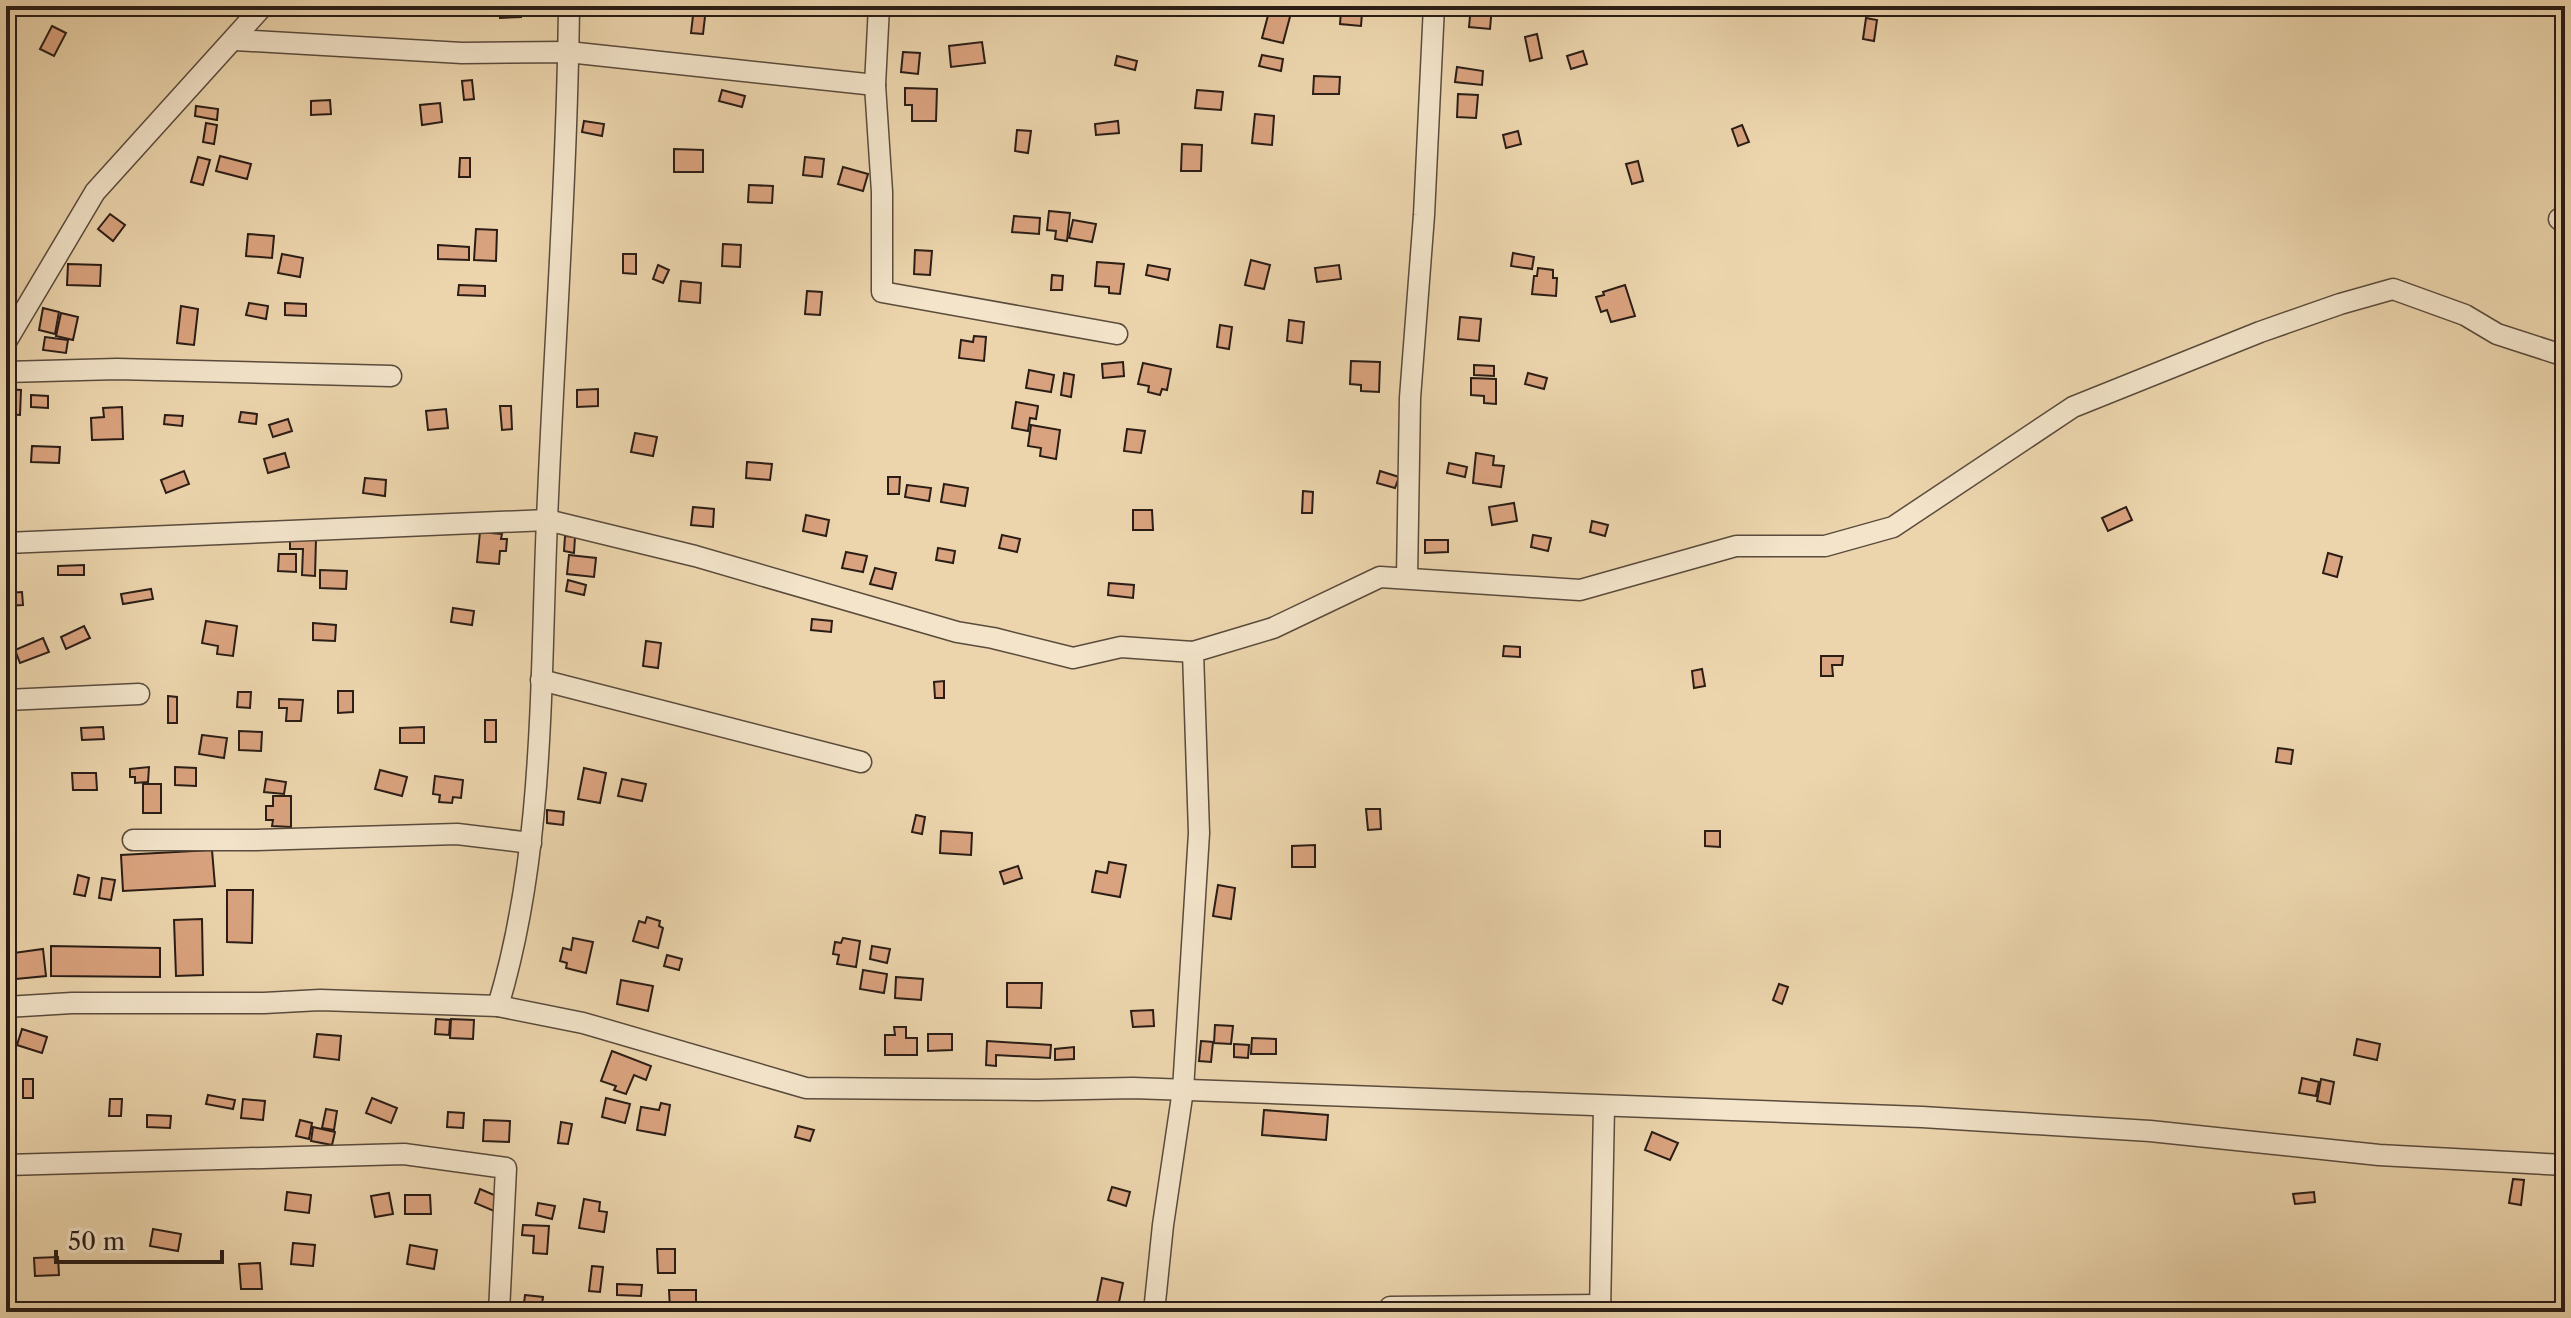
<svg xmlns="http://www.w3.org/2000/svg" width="2571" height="1318" viewBox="0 0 2571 1318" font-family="'Libre Caslon Text',serif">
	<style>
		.building { fill: #daa37f; stroke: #2a1d16; stroke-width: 2 }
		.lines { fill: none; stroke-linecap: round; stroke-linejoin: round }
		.street-casing { stroke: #5a4b3c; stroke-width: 23 }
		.street { stroke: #f3e4ca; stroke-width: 20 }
	</style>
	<rect width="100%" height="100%" fill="#ecd5ad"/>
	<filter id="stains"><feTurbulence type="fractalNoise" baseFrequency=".0025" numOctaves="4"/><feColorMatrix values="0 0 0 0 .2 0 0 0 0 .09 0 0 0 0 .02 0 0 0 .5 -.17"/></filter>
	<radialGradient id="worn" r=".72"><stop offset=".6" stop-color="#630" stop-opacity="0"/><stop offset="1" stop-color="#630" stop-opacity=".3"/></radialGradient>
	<g class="building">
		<polygon points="499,6 520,6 521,17 500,18"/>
		<polygon points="1471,6 1492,6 1490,29 1469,27"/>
		<polygon points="694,7 706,8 703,34 691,33"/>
		<polygon points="1270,8 1291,13 1283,43 1262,38"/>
		<polygon points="1341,11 1362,13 1361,26 1340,24"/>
		<polygon points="1866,18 1877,20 1874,41 1863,39"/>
		<polygon points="52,26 66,33 54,56 40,49"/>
		<polygon points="1537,34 1542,58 1530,61 1525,37"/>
		<polygon points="982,42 985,63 951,67 949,46"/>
		<polygon points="1583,51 1587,64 1571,69 1567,56"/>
		<polygon points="903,52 920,53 918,74 901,72"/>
		<polygon points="1262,55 1283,59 1281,71 1259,66"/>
		<polygon points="1117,56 1137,61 1135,70 1115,65"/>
		<polygon points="1457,67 1483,71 1482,85 1455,82"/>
		<polygon points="1314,76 1340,77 1339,94 1313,94"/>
		<polygon points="472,80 474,99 464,100 462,81"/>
		<polygon points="905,88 937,89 936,121 912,121 912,105 905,105"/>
		<polygon points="722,90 745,96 742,107 719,101"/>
		<polygon points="1197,90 1223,92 1221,110 1195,108"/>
		<polygon points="1458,94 1478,95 1476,118 1457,117"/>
		<polygon points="330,100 331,114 311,115 311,101"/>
		<polygon points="440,103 442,122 422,125 420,105"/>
		<polygon points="196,106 218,109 217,120 195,116"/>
		<polygon points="1255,114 1274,116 1272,145 1252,143"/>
		<polygon points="584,121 604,124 602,136 582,132"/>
		<polygon points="1118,121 1119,133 1096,135 1095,124"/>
		<polygon points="206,123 217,125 214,144 203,142"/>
		<polygon points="1742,125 1749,142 1738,146 1732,129"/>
		<polygon points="1017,130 1031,131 1028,153 1015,151"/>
		<polygon points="1518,131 1521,144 1506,148 1503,135"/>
		<polygon points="1182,144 1202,145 1201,171 1181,171"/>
		<polygon points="674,149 703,150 703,172 674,172"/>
		<polygon points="220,156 251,164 247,179 216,171"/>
		<polygon points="198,157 210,160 203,185 191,182"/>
		<polygon points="805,157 824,159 822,177 803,175"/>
		<polygon points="460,158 470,158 470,177 459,177"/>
		<polygon points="1638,161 1643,181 1632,184 1626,164"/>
		<polygon points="843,167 868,174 863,191 838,184"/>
		<polygon points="749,185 773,186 772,203 748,202"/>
		<polygon points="1049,211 1070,213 1067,241 1055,239 1056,231 1047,230"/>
		<polygon points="110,214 125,225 113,241 98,229"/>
		<polygon points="1014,216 1040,218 1039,234 1012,232"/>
		<polygon points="1073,220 1096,224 1092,242 1069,238"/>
		<polygon points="476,229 497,230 496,261 474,260"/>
		<polygon points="248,234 274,236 272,258 246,256"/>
		<polygon points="723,244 741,245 740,267 722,266"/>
		<polygon points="438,245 469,247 469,260 438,259"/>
		<polygon points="915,250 932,251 930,275 914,274"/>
		<polygon points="1513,253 1534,257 1532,269 1511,266"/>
		<polygon points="282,254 303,258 300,277 278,273"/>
		<polygon points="623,254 636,254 636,274 623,273"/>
		<polygon points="1251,260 1270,265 1264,289 1245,285"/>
		<polygon points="1097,262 1124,264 1120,294 1109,293 1109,287 1095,286"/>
		<polygon points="68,264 101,265 100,286 67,285"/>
		<polygon points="658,265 669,270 663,283 653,279"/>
		<polygon points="1148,265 1170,269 1168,280 1146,275"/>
		<polygon points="1339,265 1341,279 1317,282 1315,268"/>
		<polygon points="1538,268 1553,270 1553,278 1557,278 1556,296 1532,294 1534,276 1537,276"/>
		<polygon points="1052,275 1063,276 1062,290 1051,290"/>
		<polygon points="681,281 701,283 700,303 679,301"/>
		<polygon points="459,285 485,286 485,296 458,295"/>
		<polygon points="1625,285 1635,316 1611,322 1607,310 1601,312 1596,297 1604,295 1603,292"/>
		<polygon points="807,291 822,292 820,315 805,314"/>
		<polygon points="249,303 268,306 266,319 246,315"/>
		<polygon points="285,303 306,304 306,316 285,315"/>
		<polygon points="181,306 198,309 194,345 177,343"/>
		<polygon points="43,308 59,312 55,334 39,330"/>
		<polygon points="61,313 78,317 73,340 56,336"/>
		<polygon points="1460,317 1481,319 1479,341 1458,339"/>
		<polygon points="1289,320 1304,322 1302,343 1287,341"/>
		<polygon points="1220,325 1232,327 1229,349 1217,347"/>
		<polygon points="974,336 986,337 984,361 959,358 961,340 973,342"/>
		<polygon points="45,337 68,340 66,353 43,350"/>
		<polygon points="1351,361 1380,362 1379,392 1361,391 1361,385 1350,384"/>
		<polygon points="1123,362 1124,376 1103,378 1102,364"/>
		<polygon points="1143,363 1171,369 1167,390 1162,389 1160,395 1148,392 1149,386 1138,384"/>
		<polygon points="1474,365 1494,366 1494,376 1474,375"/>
		<polygon points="1029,370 1054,375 1051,392 1026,388"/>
		<polygon points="1064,373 1074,375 1071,397 1061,395"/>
		<polygon points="1528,373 1547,378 1544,389 1525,384"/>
		<polygon points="1471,378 1496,379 1496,404 1484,403 1484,396 1471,395"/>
		<polygon points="6,389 21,390 20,415 6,414"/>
		<polygon points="598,389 598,406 577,407 577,390"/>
		<polygon points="31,395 48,396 48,408 31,407"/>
		<polygon points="1016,402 1038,406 1036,419 1030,418 1028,431 1012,428"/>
		<polygon points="500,406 511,406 512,429 502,430"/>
		<polygon points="122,407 123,439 92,440 91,418 104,417 103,408"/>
		<polygon points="446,409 448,428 428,430 426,411"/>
		<polygon points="241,412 257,414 256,424 239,422"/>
		<polygon points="165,415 183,416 182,426 164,424"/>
		<polygon points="288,419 292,431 273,437 269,425"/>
		<polygon points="1031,425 1060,430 1056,459 1040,456 1041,448 1028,446"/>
		<polygon points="1127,429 1145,431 1141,453 1124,451"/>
		<polygon points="635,433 657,437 653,456 631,452"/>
		<polygon points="32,446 60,447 59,463 31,462"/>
		<polygon points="285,453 289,467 268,473 264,459"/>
		<polygon points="1476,453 1494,456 1493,465 1504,466 1501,487 1473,483"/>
		<polygon points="747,462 772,464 770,480 746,478"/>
		<polygon points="1449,463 1467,467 1465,477 1447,473"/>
		<polygon points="184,471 189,484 166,493 161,480"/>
		<polygon points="1380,471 1399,477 1395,488 1377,483"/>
		<polygon points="888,477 900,477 899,494 888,494"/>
		<polygon points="365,478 386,480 385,496 363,493"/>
		<polygon points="944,484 968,488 965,506 941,502"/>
		<polygon points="907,485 931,488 929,501 905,497"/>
		<polygon points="1303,491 1313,492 1312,513 1302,513"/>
		<polygon points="1514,503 1517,521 1492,525 1489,507"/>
		<polygon points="693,507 714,509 713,527 691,525"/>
		<polygon points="2126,507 2132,520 2108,531 2102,518"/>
		<polygon points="1133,510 1152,510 1153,530 1133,530"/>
		<polygon points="806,515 829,520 826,536 803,531"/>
		<polygon points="1592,521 1608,525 1605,536 1590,532"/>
		<polygon points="480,532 502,534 501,539 507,539 506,551 500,551 499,564 477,562"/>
		<polygon points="1002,535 1020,539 1017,552 999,548"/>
		<polygon points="1533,535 1551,538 1548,551 1531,547"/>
		<polygon points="565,536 575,537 574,553 564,551"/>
		<polygon points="290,537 316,538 315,576 302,575 303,549 290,549"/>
		<polygon points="1425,540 1448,540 1448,552 1425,553"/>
		<polygon points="938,548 955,551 953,563 936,560"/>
		<polygon points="846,552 867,556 863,572 842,568"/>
		<polygon points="2328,553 2342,557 2337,577 2323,573"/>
		<polygon points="279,554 296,554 296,572 278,571"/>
		<polygon points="569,555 596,558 594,577 567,574"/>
		<polygon points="84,565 84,575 58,575 58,566"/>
		<polygon points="875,568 896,573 892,589 870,584"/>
		<polygon points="320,570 347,571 346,589 320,588"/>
		<polygon points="568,580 586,585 584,595 566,591"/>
		<polygon points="1109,583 1134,585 1133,598 1108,595"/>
		<polygon points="151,589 153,599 123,604 121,594"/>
		<polygon points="22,592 23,605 6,606 6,593"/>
		<polygon points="453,608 474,611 472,625 451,622"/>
		<polygon points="812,619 832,621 831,632 811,630"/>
		<polygon points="206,621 237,626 233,656 217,654 218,646 202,643"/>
		<polygon points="313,623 336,625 335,641 313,640"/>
		<polygon points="84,626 90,638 66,649 61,637"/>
		<polygon points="43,638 49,652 20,663 15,650"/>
		<polygon points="646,641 661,643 658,668 643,666"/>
		<polygon points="1504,646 1520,647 1520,657 1503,656"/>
		<polygon points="1821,656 1843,656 1842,665 1832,665 1833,676 1821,676"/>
		<polygon points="1702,669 1705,686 1694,688 1692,671"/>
		<polygon points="944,681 944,698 935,698 934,682"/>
		<polygon points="338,691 353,691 353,712 338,713"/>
		<polygon points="238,692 251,692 250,708 237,707"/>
		<polygon points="168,696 177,697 177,723 168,723"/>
		<polygon points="279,699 303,700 301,721 286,721 287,708 279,708"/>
		<rect x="485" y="720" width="11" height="22"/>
		<polygon points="103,727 104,739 82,740 81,728"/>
		<polygon points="424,727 424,743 400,743 400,728"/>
		<polygon points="239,731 262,732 261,751 239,750"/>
		<polygon points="202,735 227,738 224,758 199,754"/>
		<polygon points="2278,748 2293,750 2291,764 2276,762"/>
		<polygon points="149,767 148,782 135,783 135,777 130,777 130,769"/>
		<polygon points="175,767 196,768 196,786 175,785"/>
		<polygon points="584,768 606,773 600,803 578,799"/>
		<polygon points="380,770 407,777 402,796 375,789"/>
		<polygon points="72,773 96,773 97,790 73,790"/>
		<polygon points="435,776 463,780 461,798 453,797 452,803 439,802 440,795 433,794"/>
		<polygon points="266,779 286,782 284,794 264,792"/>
		<polygon points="622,779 646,784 642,801 618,796"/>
		<rect x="143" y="784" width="18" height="29"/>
		<polygon points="273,796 291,796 291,827 272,826 273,820 266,820 266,806 273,806"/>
		<polygon points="1366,809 1380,809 1381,829 1368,830"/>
		<polygon points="547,810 564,812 563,825 547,823"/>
		<polygon points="916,815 925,817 922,834 912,832"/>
		<polygon points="941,831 972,833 971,855 940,853"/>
		<polygon points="1705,831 1720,831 1720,847 1705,846"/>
		<polygon points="1315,845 1315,867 1292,867 1292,846"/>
		<polygon points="212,850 215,886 123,891 121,855"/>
		<polygon points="1109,862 1126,865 1120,897 1092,892 1096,871 1107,873"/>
		<polygon points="1018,866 1022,878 1004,884 1000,872"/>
		<polygon points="78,875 89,878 85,896 74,894"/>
		<polygon points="102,878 115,880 111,900 99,898"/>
		<polygon points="1218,885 1235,888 1231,919 1213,916"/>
		<polygon points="227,890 253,890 252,943 227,942"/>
		<polygon points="647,917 660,921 659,926 663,928 658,948 633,941 639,921 645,923"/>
		<polygon points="202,919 203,975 176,976 174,920"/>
		<polygon points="573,938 593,942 586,973 566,968 567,963 560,961 563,948 571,950"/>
		<polygon points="843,938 860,941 856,967 837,964 839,955 833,954 835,942 841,943"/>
		<polygon points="51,946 160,948 160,977 51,976"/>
		<polygon points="872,946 890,949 887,963 870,959"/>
		<polygon points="43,949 46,976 6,980 6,954"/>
		<polygon points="667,955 682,959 679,970 664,966"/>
		<polygon points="863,970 887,974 884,993 860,989"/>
		<polygon points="896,977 923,979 921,1000 895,998"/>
		<polygon points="621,980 653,986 648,1011 617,1004"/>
		<polygon points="1007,983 1042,983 1041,1008 1007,1007"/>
		<polygon points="1779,984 1788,987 1782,1004 1773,1000"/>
		<polygon points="1153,1010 1154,1026 1133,1027 1131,1011"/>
		<polygon points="436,1019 450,1020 449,1035 435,1034"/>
		<polygon points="451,1019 474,1020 473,1039 450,1038"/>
		<polygon points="1215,1025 1233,1026 1231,1044 1214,1043"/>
		<polygon points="894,1027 906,1027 906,1038 917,1038 917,1055 885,1055 885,1035 895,1035"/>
		<polygon points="22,1029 47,1037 42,1053 17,1045"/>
		<polygon points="317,1034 341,1036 339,1060 314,1057"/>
		<polygon points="928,1034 952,1034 952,1050 928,1051"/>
		<polygon points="1252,1038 1276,1039 1276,1054 1251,1054"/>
		<polygon points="2357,1039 2380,1044 2377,1060 2354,1055"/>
		<polygon points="987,1041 1051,1045 1050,1058 996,1055 996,1066 986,1065"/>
		<polygon points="1201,1041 1213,1042 1211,1062 1199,1061"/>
		<polygon points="1234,1044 1249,1045 1248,1058 1234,1057"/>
		<polygon points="1074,1047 1074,1059 1055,1060 1055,1049"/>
		<polygon points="612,1051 651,1066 646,1080 634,1075 626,1094 614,1090 616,1086 601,1081"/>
		<polygon points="2302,1078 2319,1082 2316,1096 2299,1093"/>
		<rect x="23" y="1079" width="10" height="19"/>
		<polygon points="2321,1079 2334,1082 2330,1104 2317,1101"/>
		<polygon points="208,1095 235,1100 233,1109 206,1104"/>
		<polygon points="372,1098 397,1108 391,1123 366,1113"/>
		<polygon points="606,1098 630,1104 625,1123 602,1117"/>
		<polygon points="110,1099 122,1099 121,1116 109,1116"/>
		<polygon points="243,1099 265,1101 263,1120 241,1118"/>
		<polygon points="661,1103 670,1105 665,1135 637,1130 641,1107 659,1110"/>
		<polygon points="326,1109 337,1111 334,1130 322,1128"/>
		<polygon points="1264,1110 1328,1115 1326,1140 1262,1135"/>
		<polygon points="448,1112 464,1113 463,1128 447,1127"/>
		<polygon points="147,1115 171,1116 170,1128 147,1127"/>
		<polygon points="300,1120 312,1123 309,1139 296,1136"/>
		<polygon points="484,1120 510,1121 509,1142 483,1141"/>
		<polygon points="561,1122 572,1124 568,1144 558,1143"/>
		<polygon points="798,1126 814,1130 810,1141 795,1137"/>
		<polygon points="313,1127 335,1132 332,1145 311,1141"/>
		<polygon points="1652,1132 1678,1143 1670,1160 1645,1150"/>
		<polygon points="2513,1179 2524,1180 2521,1205 2509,1203"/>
		<polygon points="1112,1187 1130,1192 1126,1206 1108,1200"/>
		<polygon points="480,1189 499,1197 494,1211 475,1203"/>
		<polygon points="287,1192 311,1195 309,1213 285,1210"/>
		<polygon points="2314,1192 2315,1202 2295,1204 2293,1194"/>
		<polygon points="389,1193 393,1214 375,1217 371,1196"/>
		<polygon points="405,1195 430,1195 431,1214 405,1214"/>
		<polygon points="584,1199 600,1202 599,1211 607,1212 604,1232 579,1228"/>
		<polygon points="538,1203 555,1206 552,1219 536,1215"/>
		<polygon points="523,1225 549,1226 547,1254 533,1253 534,1236 522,1235"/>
		<polygon points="153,1229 181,1234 178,1251 150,1246"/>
		<polygon points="293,1243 315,1245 313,1266 291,1264"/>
		<polygon points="410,1245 437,1250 434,1269 407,1264"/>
		<polygon points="657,1249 675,1249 675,1273 658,1273"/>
		<polygon points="58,1257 59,1275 35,1276 34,1258"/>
		<polygon points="260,1263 262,1289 241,1289 239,1264"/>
		<polygon points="592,1266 603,1267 600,1292 589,1291"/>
		<polygon points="1102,1278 1123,1283 1117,1312 1095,1312"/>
		<polygon points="617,1284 642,1285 641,1296 617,1295"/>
		<polygon points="669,1290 696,1290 696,1308 670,1309"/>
		<polygon points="525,1295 543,1297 541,1312 523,1312"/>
	</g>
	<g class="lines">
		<g class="street-casing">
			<g id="street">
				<polyline points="235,40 462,53 568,52 875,85 882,192 882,292 1117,334"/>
				<polyline points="875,85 879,6"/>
				<polyline points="2559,219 2565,224"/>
				<polyline points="6,342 95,192 263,6"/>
				<polyline points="6,372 117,369 391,376"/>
				<polyline points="6,543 547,520 695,556 957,632 993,638 1073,658 1121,647 1193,652"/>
				<polyline points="1407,578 1410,398 1424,215 1434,6"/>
				<polyline points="541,680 861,762"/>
				<polyline points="6,700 139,694"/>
				<polyline points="133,840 256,840 457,834 531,843"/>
				<path d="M498,1006C545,850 540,682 547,520C554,349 567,177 569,6"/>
				<polyline points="6,1007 72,1003 264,1003 320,1000 498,1006 583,1023 806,1088 1037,1090 1133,1088 1922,1117 2150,1131 2379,1155 2565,1165"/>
				<polyline points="6,1165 404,1154 506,1168 499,1312"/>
				<polyline points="1154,1312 1163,1225 1183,1090 1199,833 1193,652 1273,628 1380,577 1580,590 1736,546 1825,546 1893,527 2073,407 2260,332 2340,304 2393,289 2465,315 2497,334 2565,356"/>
				<polyline points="1389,1312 1390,1307 1601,1305"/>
				<polyline points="1600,1312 1604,1106"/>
			</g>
		</g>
		<use href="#street" class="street"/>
	</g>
	<rect width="2571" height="1318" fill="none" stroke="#ecd5ad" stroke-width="32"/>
	<rect x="8" y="8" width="2555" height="1302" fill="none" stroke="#2a1d16" stroke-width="4"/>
	<rect x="16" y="16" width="2539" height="1286" fill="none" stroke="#2a1d16" stroke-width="2"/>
	<path d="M56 1250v12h166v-12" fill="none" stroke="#2a1d16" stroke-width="4"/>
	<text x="68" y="1250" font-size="24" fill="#2a1d16" stroke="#f3e4ca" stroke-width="6" paint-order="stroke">50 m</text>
	<rect width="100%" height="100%" filter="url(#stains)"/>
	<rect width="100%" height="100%" fill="url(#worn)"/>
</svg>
